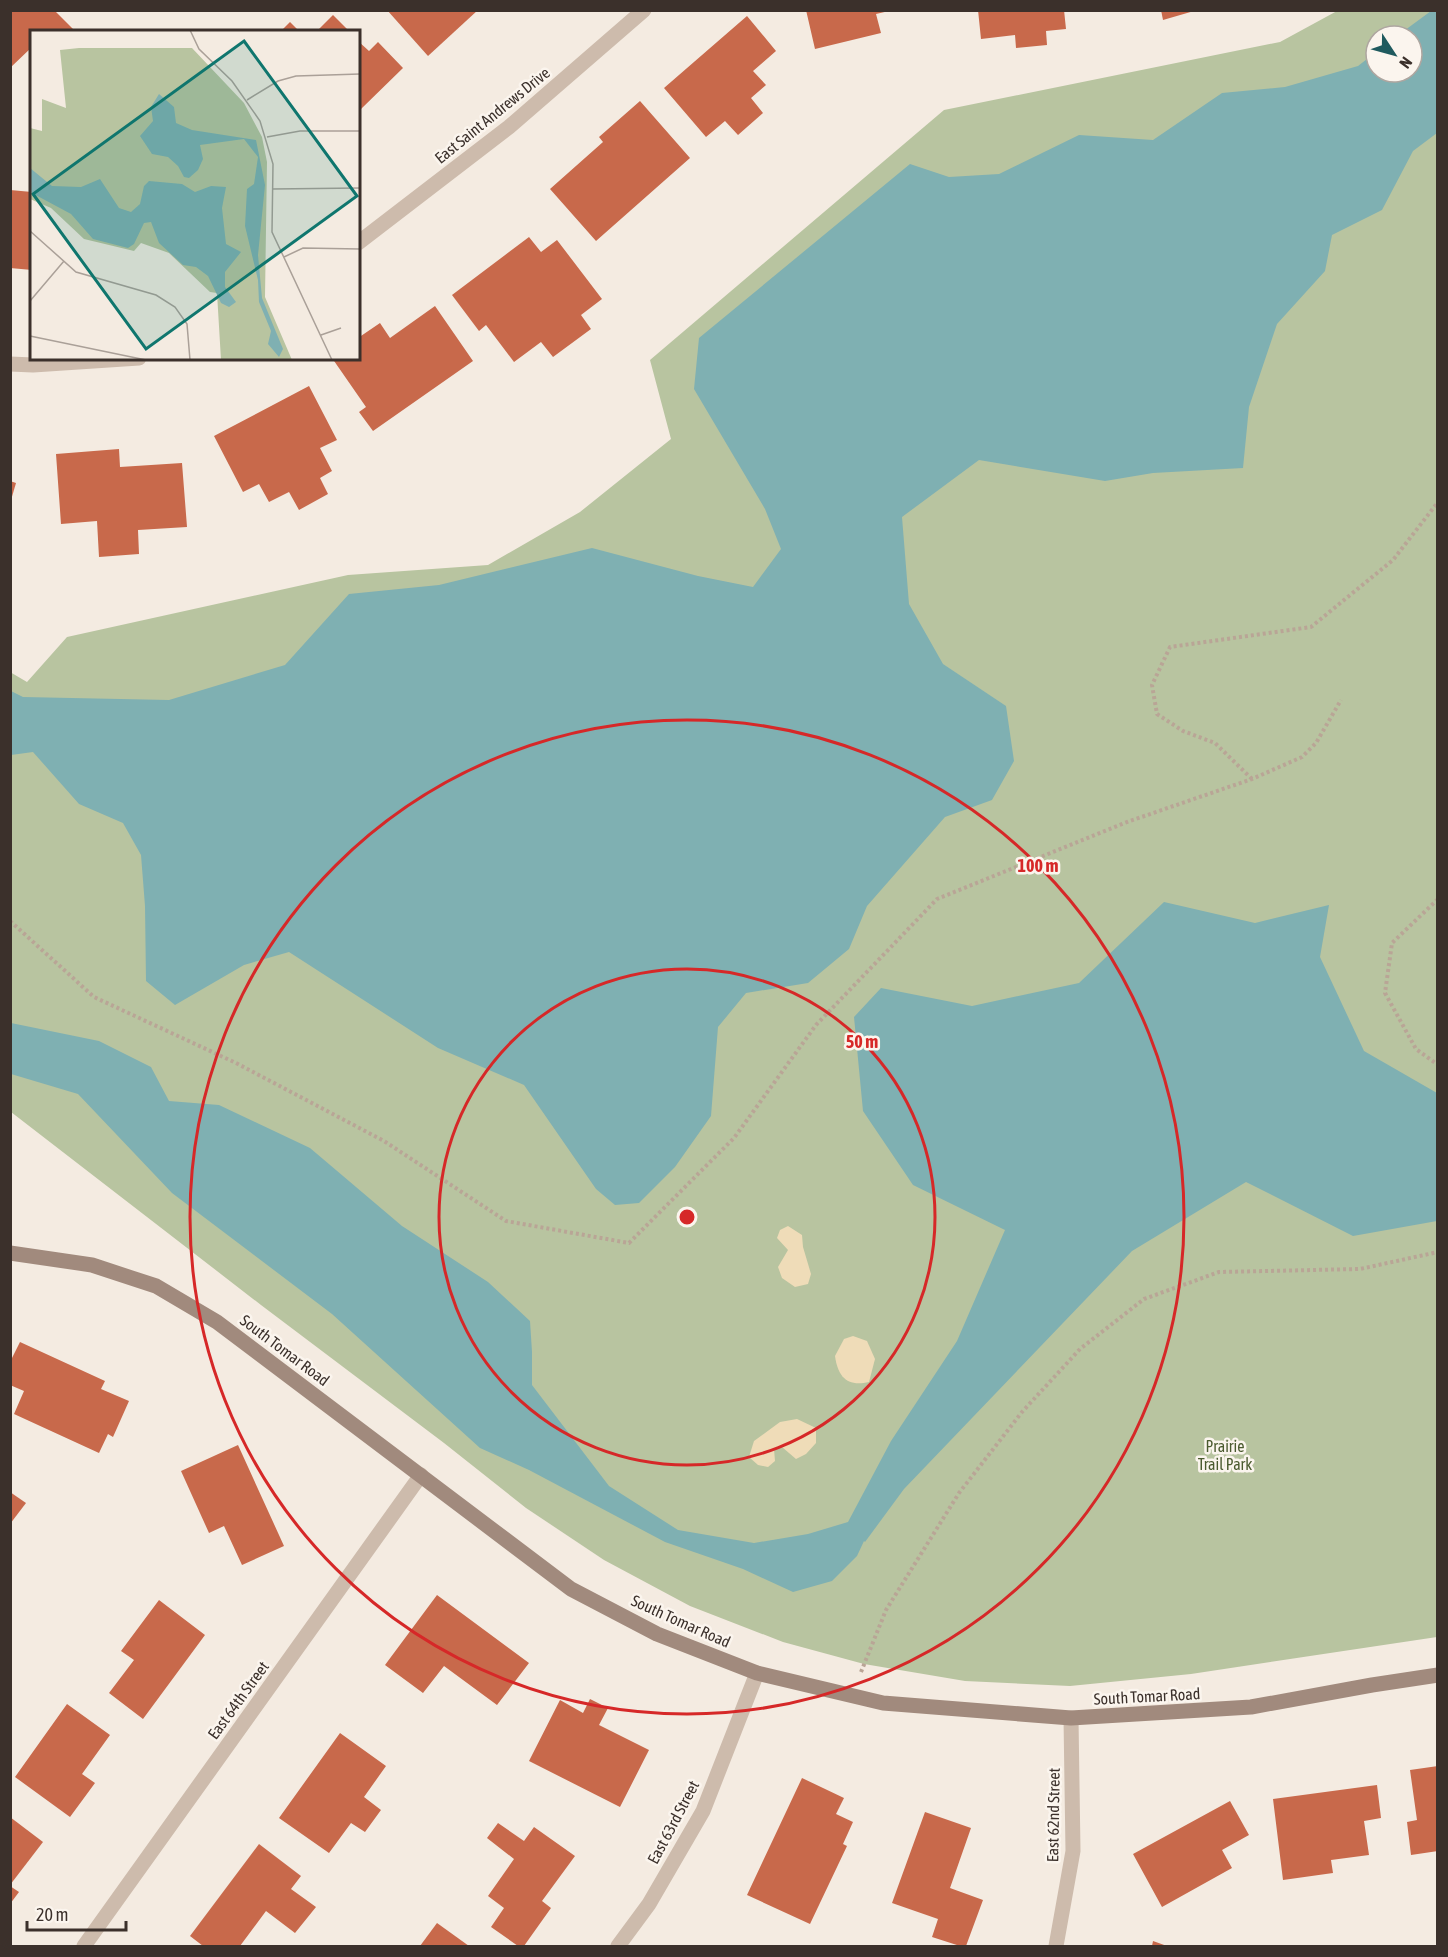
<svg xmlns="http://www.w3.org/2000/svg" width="1448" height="1957" viewBox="0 0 1448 1957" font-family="'Asap Condensed',sans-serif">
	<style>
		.green { fill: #b8c4a0; fill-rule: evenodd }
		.sand { fill: #efdcb8 }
		.water { fill: #7fb0b2 }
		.building { fill: #c8694b }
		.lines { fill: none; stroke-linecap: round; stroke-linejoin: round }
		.path { stroke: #b9a596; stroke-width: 4; stroke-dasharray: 3 3; stroke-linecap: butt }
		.street { stroke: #cdbbac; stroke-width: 15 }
		.secondary { stroke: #a18a7d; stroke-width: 15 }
		.ring { fill: none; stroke: #d62828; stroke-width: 3 }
		.labels { text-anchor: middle; stroke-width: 5; stroke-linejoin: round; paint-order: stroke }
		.street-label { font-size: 16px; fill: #3b302b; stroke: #fbf5ee }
		.park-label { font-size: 16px; fill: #4a5a2e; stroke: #fbf5ee }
		.inset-road { fill: none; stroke: #aaa098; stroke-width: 1.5 }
		.view { fill: #0f766e; fill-opacity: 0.15; stroke: #0f766e; stroke-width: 3 }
		.inset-edge { fill: none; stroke: #3b302b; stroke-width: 3 }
		.centre { fill: #d62828; stroke: #fbf5ee; stroke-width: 3 }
		.ring-label { font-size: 18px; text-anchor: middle; font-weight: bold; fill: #d62828; stroke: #fbf5ee; stroke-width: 5; stroke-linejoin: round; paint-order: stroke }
	</style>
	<rect width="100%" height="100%" fill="#f4ebe1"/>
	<path class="green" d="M1337,11H1437V1637L1191,1674L1070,1686L965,1681L864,1664L783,1642L690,1606L604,1560L526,1508L444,1443L261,1305L11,1112L10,672L27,682L67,637L348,575L488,565L580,512L671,439L650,360L944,110L1280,42ZM1376,36H1412V72H1376Z"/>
	<g class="sand">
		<polygon points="788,1226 802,1235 803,1247 811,1274 808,1284 795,1287 782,1278 778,1267 788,1250 777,1238 780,1230"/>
		<path d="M853,1336L867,1341L875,1359L869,1382C847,1387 838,1377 835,1356L844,1339Z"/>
		<polygon points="797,1419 816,1428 816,1443 806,1454 796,1459 782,1447 774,1449 775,1461 768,1467 758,1465 749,1457 754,1441 780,1422"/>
	</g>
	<g class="water">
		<polygon points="1431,11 1437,11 1437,133 1413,151 1382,210 1332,235 1325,271 1277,324 1249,407 1243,468 1153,473 1105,481 979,460 902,517 909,604 943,664 1006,706 1014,761 992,800 945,817 867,906 849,949 808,983 746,993 718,1027 711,1116 675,1167 639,1203 615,1205 596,1189 524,1085 438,1048 289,952 244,965 175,1005 146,981 145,906 141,855 123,823 79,804 33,752 11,755 11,691 23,697 169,700 285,665 349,594 439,585 592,548 698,576 753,587 781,549 765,509 694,389 699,338 910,164 949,177 999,174 1079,135 1153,140 1222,93 1285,87 1358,66 1376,52 1376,72 1412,72 1412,36 1397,36"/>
		<polygon points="1164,902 1255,923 1329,905 1320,957 1364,1051 1437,1093 1437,1221 1353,1236 1246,1182 1132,1251 904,1489 865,1542 864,1541 857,1556 832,1581 793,1592 743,1569 665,1542 529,1470 480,1448 332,1314 172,1193 78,1094 11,1074 11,1023 99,1041 151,1067 169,1101 219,1105 310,1148 402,1226 488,1282 530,1321 532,1352 532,1385 609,1486 678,1530 754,1543 808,1534 848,1522 891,1441 957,1341 1005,1230 913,1185 863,1111 854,1017 881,988 972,1006 1079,983"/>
	</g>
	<g class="building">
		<polygon points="10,10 54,10 76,32 32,32 32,47 10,68"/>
		<polygon points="387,10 478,10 428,56"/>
		<polygon points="806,10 889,10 889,11 876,14 881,33 815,49"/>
		<polygon points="978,10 1064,10 1066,29 1046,31 1047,45 1016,48 1015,35 981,39"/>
		<polygon points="1161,10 1194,10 1194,11 1163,20"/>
		<polygon points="333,15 350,32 316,32"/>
		<polygon points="747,16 776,51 753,71 766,85 751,98 763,113 738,135 725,121 706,137 664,88"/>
		<polygon points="290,22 300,32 280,32"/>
		<polygon points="358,41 369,51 378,42 403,68 361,109 358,106"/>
		<polygon points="640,101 690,158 596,241 550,189 603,142 599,137"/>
		<polygon points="10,190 32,192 32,270 10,268"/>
		<polygon points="529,237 541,252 557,240 602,299 581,315 591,329 553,357 541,342 514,362 486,325 479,331 452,295"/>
		<polygon points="435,306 473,361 373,431 359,412 366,407 332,358 358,358 358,338 380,323 390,338"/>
		<polygon points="309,386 337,440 320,448 332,471 320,478 328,494 299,510 289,492 269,502 259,484 243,492 214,436"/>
		<polygon points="119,449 120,467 182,463 187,527 138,530 139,554 99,557 97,521 61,524 56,454"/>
		<polygon points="10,481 16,483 11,500 10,500"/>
		<polygon points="20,1342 105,1381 101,1389 129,1401 113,1437 108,1434 99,1453 14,1414 24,1391 10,1385 10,1362"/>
		<polygon points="238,1445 284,1546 242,1565 224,1526 209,1533 181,1471"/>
		<polygon points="10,1492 26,1503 10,1524"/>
		<polygon points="437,1595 529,1663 497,1705 444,1666 423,1693 385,1665"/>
		<polygon points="159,1600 205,1635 143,1719 109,1693 134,1660 121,1651"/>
		<polygon points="590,1699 608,1708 599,1725 649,1750 620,1807 529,1761 560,1700 583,1713"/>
		<polygon points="67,1704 110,1735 82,1774 95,1783 70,1817 15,1777"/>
		<polygon points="340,1733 386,1766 364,1797 381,1810 365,1832 351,1823 329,1853 279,1818"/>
		<polygon points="1438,1766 1438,1851 1411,1855 1407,1822 1417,1820 1410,1770"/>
		<polygon points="802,1778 844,1798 836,1814 853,1822 843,1844 847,1846 810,1924 747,1895"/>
		<polygon points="1377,1785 1381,1818 1364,1821 1369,1855 1331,1860 1333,1873 1283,1880 1273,1799"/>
		<polygon points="1230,1801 1249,1835 1222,1850 1232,1868 1162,1907 1133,1854"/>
		<polygon points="925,1812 971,1828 950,1888 983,1900 966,1946 960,1946 932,1937 938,1919 892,1903"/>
		<polygon points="10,1817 43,1842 10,1885"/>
		<polygon points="498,1823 524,1841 534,1827 575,1856 542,1901 551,1908 524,1946 518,1946 491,1927 504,1908 488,1896 514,1859 487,1838"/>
		<polygon points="259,1844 301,1876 291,1889 316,1907 295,1933 266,1911 240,1946 203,1946 190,1936"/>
		<polygon points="10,1886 19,1892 10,1904"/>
		<polygon points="437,1923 469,1946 420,1946"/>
		<polygon points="1153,1941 1167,1946 1152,1946"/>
	</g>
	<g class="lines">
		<g class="path">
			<polyline points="1252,779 1215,743 1183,731 1157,714 1152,685 1170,647 1311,627 1393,560 1438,502"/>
			<polyline points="1438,899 1392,943 1385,993 1416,1049 1438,1065"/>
			<polyline points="10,921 94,997 236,1063 384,1141 506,1221 629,1243 734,1138 816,1025 937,899 1127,822 1252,779 1302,757 1316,743 1341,700"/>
			<polyline points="861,1672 886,1610 959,1493 1022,1412 1080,1349 1144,1299 1219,1272 1360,1269 1438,1252"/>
		</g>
		<g class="street">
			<polyline points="358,243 509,127 644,10"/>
			<polyline points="10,364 33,365 139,358"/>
			<polyline points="84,1946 421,1475"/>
			<polyline points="618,1946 649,1904 703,1811 757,1673"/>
			<polyline points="1056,1946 1073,1851 1071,1718"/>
		</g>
		<polyline class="secondary" points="10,1253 92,1265 156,1286 217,1322 571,1589 657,1634 757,1673 883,1703 1071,1718 1251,1707 1372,1685 1438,1675"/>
	</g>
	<g class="ring">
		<circle cx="687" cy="1217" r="248"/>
		<circle cx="687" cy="1217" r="497"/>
	</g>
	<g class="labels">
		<g class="street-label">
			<text transform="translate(492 115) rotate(-39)" y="6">East Saint Andrews Drive</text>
			<text transform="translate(285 1350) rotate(37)" y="6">South Tomar Road</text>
			<text transform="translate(681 1621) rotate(24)" y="6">South Tomar Road</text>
			<text transform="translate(1147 1696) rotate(-3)" y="6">South Tomar Road</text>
			<text transform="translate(238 1700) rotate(-54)" y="6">East 64th Street</text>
			<text transform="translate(1053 1815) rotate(-89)" y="6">East 62nd Street</text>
			<text transform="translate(673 1822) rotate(-62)" y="6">East 63rd Street</text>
		</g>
		<g class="park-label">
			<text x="1225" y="1452">Prairie<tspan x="1225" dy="18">Trail Park</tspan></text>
		</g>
	</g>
	<g transform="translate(30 30)">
		<rect width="330" height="330" fill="#f4ebe1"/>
		<path d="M49,18H162L214,73L232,107L237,132L235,267L262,330H191L187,263L180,262L139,223L111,213L104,221L54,209L21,178L0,169V98L12,101V69L36,78L30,20Z" fill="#b8c4a0"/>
		<path d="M129,64L144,77L146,93L162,100L226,110L235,155L228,225L232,268L253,319L249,327L238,314L241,301L229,272L228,250L215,196L217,159L224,154L228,127L214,109L170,115L173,129L168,140L159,148L154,147L148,136L138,127L122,124L110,106L123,91L121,77ZM0,138L22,156L51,157L70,149L89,178L101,182L110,174L114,156L119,151L152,154L165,162L181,156L196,157L192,178L196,214L211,222L195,242V257L206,272L199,277L191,273L178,246L166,237L153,235L129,213L121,192L114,193L104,214L98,218L63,209L41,184L0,162Z" fill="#7fb0b2"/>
		<path class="inset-road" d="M160,0L169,19L202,51L230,91L243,134L242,202L302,330M217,70L248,51L266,46L330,44M237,107L270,101H330M242,159L330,158M0,201L46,242L126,265L145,277L157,294L160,330M254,227L273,218L330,219M0,271L34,231M291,305L311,298M0,306L116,330"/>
		<path class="view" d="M214,11L327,166L116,319L3,164Z"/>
		<rect width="330" height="330" class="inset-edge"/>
	</g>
	<circle cx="687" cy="1217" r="9" class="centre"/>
	<g class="ring-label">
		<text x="1038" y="872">100 m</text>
		<text x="862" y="1048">50 m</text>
	</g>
	<rect width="1448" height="1957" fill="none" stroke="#3b302b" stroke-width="24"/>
	<g transform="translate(1394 54) rotate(126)"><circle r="28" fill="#fbf5ee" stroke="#aea6a0" stroke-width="1.5"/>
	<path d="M0-4.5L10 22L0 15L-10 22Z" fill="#1f5a5e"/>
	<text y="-9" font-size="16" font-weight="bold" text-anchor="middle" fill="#3b302b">N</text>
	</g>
	<path d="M27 1921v9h99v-9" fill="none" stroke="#3b302b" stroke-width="3"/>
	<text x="36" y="1921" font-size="18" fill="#3b302b" stroke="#fbf5ee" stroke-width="4.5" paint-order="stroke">20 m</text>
</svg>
